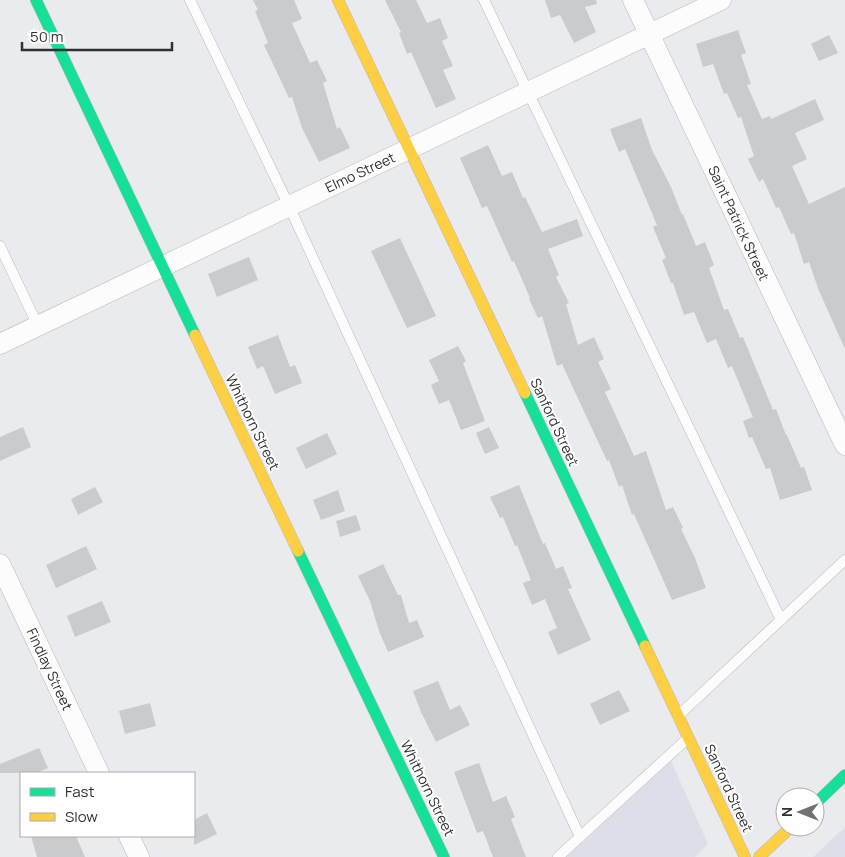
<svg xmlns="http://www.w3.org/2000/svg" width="845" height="857" viewBox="0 0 845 857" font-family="Manrope,sans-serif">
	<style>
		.built { fill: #dddfe8 }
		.building { fill: #cacbcd }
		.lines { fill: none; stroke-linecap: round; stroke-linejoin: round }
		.lane-casing { stroke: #b7b8bb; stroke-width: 11 }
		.street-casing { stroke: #b7b8bb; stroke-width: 21 }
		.fast-casing { stroke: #b7b8bb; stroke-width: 12 }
		.slow-casing { stroke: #b7b8bb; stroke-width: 12 }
		.lane { stroke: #fcfcfc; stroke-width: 10 }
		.street { stroke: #fcfcfc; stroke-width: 20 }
		.fast { stroke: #16e098; stroke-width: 11 }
		.slow { stroke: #ffcf43; stroke-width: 11 }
		.labels { text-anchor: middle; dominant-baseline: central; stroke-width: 4; stroke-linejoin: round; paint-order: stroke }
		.street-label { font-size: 14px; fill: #2f3032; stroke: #fff }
	</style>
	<rect width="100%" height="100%" fill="#eaebee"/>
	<!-- built -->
	<g class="built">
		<path d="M671,761L708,844L695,857H567Z"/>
		<path d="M845,827V857H813Z"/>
	</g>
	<!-- building -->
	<g class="building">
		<path d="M253,0H294L302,19L292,23L310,63L317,60L327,81L323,83L337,129L340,127L350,148L319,162L302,128L292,97L289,98L264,45L268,43L255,11L258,10Z"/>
		<path d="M385,0H416L427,23L440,18L448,38L442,41L453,66L443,70L456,99L436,108L411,52L407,54L399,33L401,32Z"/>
		<path d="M545,0H596L597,4L585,7L596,32L574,43L560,15L551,18Z"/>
		<path d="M738,30L746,53L741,55L751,84L747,85L762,119L770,116L771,119L815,99L824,120L795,133L807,159L792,166L809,204L845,187V349L819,291L809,262L804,264L794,233L791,234L779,207L776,208L763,179L759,182L748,159L754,156L741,117L738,118L727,93L724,94L713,64L703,67L696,44Z"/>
		<path d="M829,35L838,53L819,61L811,44Z"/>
		<path d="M641,118L652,150L671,187L682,215L683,214L696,246L705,242L714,265L709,268L724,310L728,309L740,338L743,337L773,410L776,409L786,435H787L801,468L804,467L812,490L780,500L770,468L766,469L752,437L749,438L743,421L753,417L732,366L728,368L716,339L707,343L694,312L684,315L673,283H671L662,260L666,258L653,227L657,225L625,149L619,152L610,129Z"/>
		<path d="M488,145L502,176L512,172L523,198L525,197L542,232L577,219L583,236L548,249L559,275L556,277L569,303L566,304L578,345L594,337L604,359L598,362L611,389L605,392L621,427L634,456L646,451L666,510L673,507L683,528L681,529L695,558L706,588L672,600L634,514L632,515L622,485L619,487L609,460L607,461L562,364L557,366L542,316L538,318L529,299L530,298L514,261L512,262L487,206L482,208L460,158Z"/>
		<path d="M400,238L436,316L407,328L371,251Z"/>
		<path d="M249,257L258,280L217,297L208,274Z"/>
		<path d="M278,335L290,367L295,365L302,383L275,394L263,366L257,369L248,347Z"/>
		<path d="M458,346L466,361L463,363L485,421L461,430L449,400L439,404L431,385L439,381L429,360Z"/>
		<path d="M23,427L31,447L0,461V437Z"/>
		<path d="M489,427L499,448L485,454L476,433Z"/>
		<path d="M327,433L337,454L306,469L296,448Z"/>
		<path d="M519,485L543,544L545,543L556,569L563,566L572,588L568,589L591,640L558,655L548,632L557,628L545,599L532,605L523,583L531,580L517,545L515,546L503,517L500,518L490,497Z"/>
		<path d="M95,487L103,502L78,515L71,499Z"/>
		<path d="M338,490L345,511L321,520L313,500Z"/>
		<path d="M356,515L361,530L340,537L336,521Z"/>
		<path d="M86,546L97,569L56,588L46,565Z"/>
		<path d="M383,564L398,595H401L409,623L417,620L424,637L388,652L379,631L370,601L358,576Z"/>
		<path d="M102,601L111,622L75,637L67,616Z"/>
		<path d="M438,681L450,710L460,705L470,725L436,742L421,712L413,691Z"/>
		<path d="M619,690L630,711L600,725L590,704Z"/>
		<path d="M150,703L156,726L125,734L119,711Z"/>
		<path d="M39,748L48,768L36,773H0V764Z"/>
		<path d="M479,763L493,802L506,796L515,817L511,819L526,857H493L483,831L477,833L454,772Z"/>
		<path d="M207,813L217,834L194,845V820Z"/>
		<path d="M31,836H76L85,857H37Z"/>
	</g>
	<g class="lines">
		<defs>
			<g id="lane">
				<path d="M190,0L289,206L580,837"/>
				<path d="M484,0L781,620"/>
				<path d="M0,246L38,326"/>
				<path d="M679,715L845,560"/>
				<path d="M558,857L688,738"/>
			</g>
			<g id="street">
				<path d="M633,0L845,445"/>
				<path d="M0,344L721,0"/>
				<path d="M0,564L99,773"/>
				<path d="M129,836L139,857"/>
			</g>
			<g id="fast">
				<path d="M36,0L195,335"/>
				<path d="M525,393L645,646"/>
				<path d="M298,551L444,857"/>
				<path d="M815,804L845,775"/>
			</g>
			<g id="slow">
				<path d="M338,0L525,393"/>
				<path d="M195,335L298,551"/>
				<path d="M645,646L745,857"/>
				<path d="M759,857L791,827"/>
			</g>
		</defs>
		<!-- lane casing -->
		<use href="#lane" class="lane-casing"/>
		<!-- street casing -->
		<use href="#street" class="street-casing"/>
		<!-- fast casing -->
		<use href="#fast" class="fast-casing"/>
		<!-- slow casing -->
		<use href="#slow" class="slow-casing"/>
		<!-- lane -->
		<use href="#lane" class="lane"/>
		<!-- street -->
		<use href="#street" class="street"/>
		<!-- fast -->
		<use href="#fast" class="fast"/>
		<!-- slow -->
		<use href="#slow" class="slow"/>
	</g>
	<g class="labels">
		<!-- street labels -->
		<g class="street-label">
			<text transform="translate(360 172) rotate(-25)">Elmo Street</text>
			<text transform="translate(739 223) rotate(65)">Saint Patrick Street</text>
			<text transform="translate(253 422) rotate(64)">Whithorn Street</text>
			<text transform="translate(555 422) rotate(65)">Sanford Street</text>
			<text transform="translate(50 669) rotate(65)">Findlay Street</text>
			<text transform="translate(428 788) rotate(64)">Whithorn Street</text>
			<text transform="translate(729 788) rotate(65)">Sanford Street</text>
		</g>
	</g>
	<!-- legend -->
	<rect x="20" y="772" width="175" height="65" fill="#ffffff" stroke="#acacad"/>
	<rect x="30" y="788" width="25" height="8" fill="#16e098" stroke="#acacad"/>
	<text x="65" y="797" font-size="15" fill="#2f3032">Fast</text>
	<rect x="30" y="813" width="25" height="8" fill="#ffcf43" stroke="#acacad"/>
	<text x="65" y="822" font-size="15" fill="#2f3032">Slow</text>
	<!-- north arrow -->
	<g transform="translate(800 812) rotate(270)"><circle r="24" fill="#ffffff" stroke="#acacad"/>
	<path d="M0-4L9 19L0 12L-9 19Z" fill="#707174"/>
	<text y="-8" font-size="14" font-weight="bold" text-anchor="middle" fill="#2f3032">N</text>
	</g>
	<!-- scale -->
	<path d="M22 42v8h150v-8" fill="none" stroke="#2f3032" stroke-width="2.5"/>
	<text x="30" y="42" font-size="15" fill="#2f3032" stroke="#ffffff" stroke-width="4" paint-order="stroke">50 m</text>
</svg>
